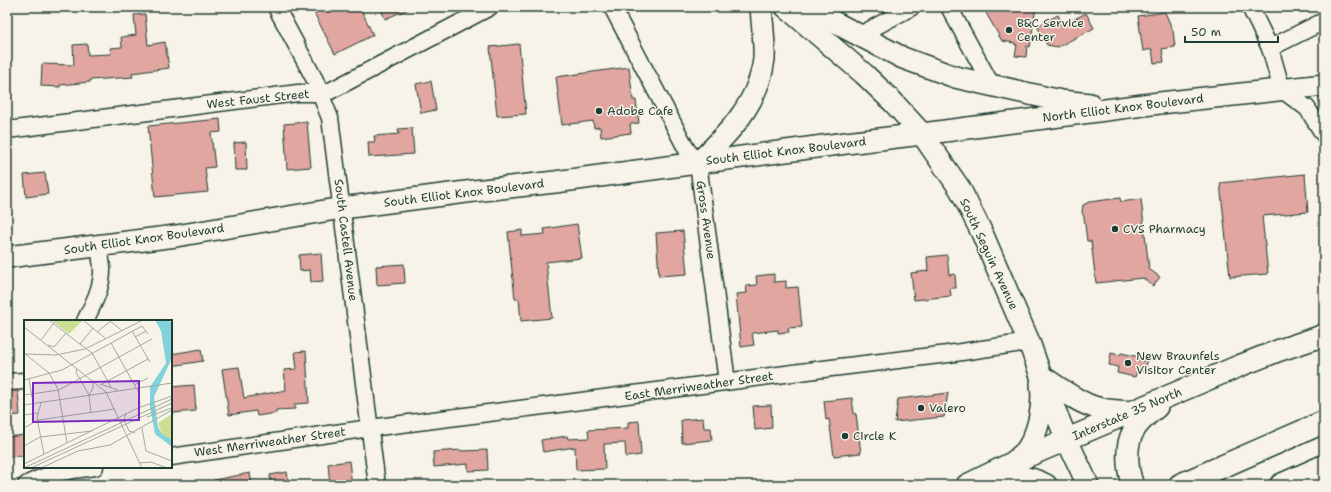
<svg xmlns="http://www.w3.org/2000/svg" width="1331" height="492" viewBox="0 0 1331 492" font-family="'Shantell Sans',sans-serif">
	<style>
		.built { fill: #f0dcd2 }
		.building { fill: #e0a69f; stroke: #1f3d34 }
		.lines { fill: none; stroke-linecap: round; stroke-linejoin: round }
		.minor-casing { stroke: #1f3d34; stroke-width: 19 }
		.major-casing { stroke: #1f3d34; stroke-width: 24 }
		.highway-casing { stroke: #1f3d34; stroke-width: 25 }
		.minor { stroke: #f7f3e8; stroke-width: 16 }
		.major { stroke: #f7f3e8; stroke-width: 21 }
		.highway { stroke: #f7f3e8; stroke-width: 22 }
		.poi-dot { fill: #1f3d34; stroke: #f7f3e8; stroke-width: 1.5 }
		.labels { text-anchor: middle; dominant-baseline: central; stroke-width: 3; stroke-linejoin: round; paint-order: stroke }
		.poi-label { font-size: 12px; fill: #1f3d34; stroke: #f7f3e8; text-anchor: start }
		.street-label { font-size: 12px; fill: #1f3d34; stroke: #f7f3e8 }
		.inset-road { fill: none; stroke: #a1aaa0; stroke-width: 1 }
		.view { fill: #7b2cbf; fill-opacity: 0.15; stroke: #7b2cbf; stroke-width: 2 }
		.inset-edge { fill: none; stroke: #1f3d34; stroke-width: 2 }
	</style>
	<rect width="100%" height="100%" fill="#f7f3e8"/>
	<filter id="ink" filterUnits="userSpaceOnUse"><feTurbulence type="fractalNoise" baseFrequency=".025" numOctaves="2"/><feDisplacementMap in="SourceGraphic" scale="8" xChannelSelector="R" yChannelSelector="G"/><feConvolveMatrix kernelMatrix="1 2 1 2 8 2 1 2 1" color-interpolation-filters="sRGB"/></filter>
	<g filter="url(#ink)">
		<!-- built -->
		<path class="built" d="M7,317L15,389L7,391Z"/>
		<!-- building -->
		<g class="building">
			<path d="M311,7H360L373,35L335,54Z"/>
			<path d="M380,7H413L385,19Z"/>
			<path d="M984,7H1036L1030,47L1027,46L1026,57L1015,56L1017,45H1015V43L1002,41L986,13L987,12Z"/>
			<path d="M1165,12L1173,31L1175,47L1162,49L1164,62L1154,63L1152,49L1143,51L1138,16Z"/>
			<path d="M1086,13L1094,28L1058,47L1047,45L1037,26L1058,15L1063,25Z"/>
			<path d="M145,14L148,45L165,42L169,68L132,73L133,77L90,80V82L60,85V87L41,86L42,64L74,65L73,45L87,44L88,55L111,54L110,48L122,47L121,37L136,35L134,15Z"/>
			<path d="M519,44L526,114L497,116L490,47Z"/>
			<path d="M629,67L633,100H636L639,123L630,124L631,133L601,137L600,127L594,128L593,121L562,125L556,77Z"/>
			<path d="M431,81L436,110L421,113L416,84Z"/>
			<path d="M220,119L221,132L211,133L215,167L205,168L208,192L155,197L148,126Z"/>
			<path d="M307,122L311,167L287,169L284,124Z"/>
			<path d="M412,128L414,154L369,157L368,142H375L374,136L399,134L398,129Z"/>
			<path d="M246,142L247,170H235L234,143Z"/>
			<path d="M45,173L48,194L26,197L24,175Z"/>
			<path d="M1305,174L1308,212L1262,216L1268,274L1230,277L1220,183Z"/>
			<path d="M1120,198L1121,202L1141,199L1149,269L1160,277L1153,286L1143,278L1096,283L1091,241H1087L1084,217L1082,212L1083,205L1089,202Z"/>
			<path d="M577,224L582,258L546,262L552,318L521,321L519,299H515L508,232L522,230V236L545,234L544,229Z"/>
			<path d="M683,231L687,274L659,276L656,233Z"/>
			<path d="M321,253L323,281L311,282L310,270L300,271L299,255Z"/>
			<path d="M947,255L949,275L955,274L956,288H950L951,296L914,300L911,273L928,271L927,257Z"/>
			<path d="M404,264L405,283L377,285L376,266Z"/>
			<path d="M774,274V282L786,281V288L798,287L802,327L788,328L789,332L778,333V330L752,333L754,345L741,347L736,294L747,293L746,286L757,285L756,276Z"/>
			<path d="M201,349L203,361L171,366V354Z"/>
			<path d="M306,351L309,403L295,404V409L276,410V413L257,416L256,411L229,415L222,369L239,367L244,398L286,390L284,370L297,369L295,352Z"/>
			<path d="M1111,353L1120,355L1121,353L1140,357L1139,360L1147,361L1145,372L1137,371L1135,377L1117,373L1118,367L1109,365Z"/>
			<path d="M194,385L196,411L173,413L171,387Z"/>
			<path d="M7,391H18L20,415L7,416Z"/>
			<path d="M948,393L944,417L895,422L898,399Z"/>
			<path d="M852,398L854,414H856L861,453L834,456L829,419L826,420L824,401Z"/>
			<path d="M771,405L772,428L755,430L753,406Z"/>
			<path d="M703,418L704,428H711L712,440L682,443L681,420Z"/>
			<path d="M639,421L641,455L626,457L625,443L604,444L605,469L576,470L575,447L543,452L541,440L567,436L568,439L589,438L588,430L628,428V422Z"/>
			<path d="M25,435V456L7,457V437Z"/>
			<path d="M461,450V451L487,450L488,470L468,471V464L434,467L433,452Z"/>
			<path d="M349,461L352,485H330L328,464Z"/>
			<path d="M287,472L289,485H271L270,475Z"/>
			<path d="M250,473L252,485H214V480Z"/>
		</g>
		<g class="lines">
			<defs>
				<g id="minor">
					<path d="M276,7L315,80L330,118L377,485"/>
					<path d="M612,7L687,150L698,163L727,382"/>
					<path d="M949,7L992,86"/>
					<path d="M1250,7L1270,48L1282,90L1307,108L1324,135"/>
					<path d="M860,35L912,7"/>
					<path d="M1270,48L1324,21"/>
					<path d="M7,130L298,93H320L330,91L490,7"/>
					<path d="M85,321C93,304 103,287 102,267C101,260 100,253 99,246"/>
					<path d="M7,382L25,381"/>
					<path d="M171,457L370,428L551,405L823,369L948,354L1029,342"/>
					<path d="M26,485C47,473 70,470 95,467"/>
				</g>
				<g id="major">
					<path d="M786,7L864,74L893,102L922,134L960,189L982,233L1029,342L1041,376L1067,440L1088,485"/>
					<path d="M805,7L903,58L955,77L1061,101L1090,104"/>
					<path d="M698,163C728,134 759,103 764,59C765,44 762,23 761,7"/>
					<path d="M7,257L176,236L342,208L474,191L555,182L846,143L922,134L1151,104L1324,85"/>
					<path d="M1041,376C1057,386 1075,401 1094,407C1106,411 1119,411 1132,412"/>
					<path d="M1015,461C1019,457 1025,453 1028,448C1039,430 1044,405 1041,384"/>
					<path d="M989,482C1012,477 1024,473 1046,485"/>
					<path d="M967,485L1014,462L1239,366L1280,350L1322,336"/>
					<path d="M1133,485C1127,471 1125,446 1133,432C1138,422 1148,414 1157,407"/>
				</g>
				<g id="highway">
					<path d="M1322,336L1324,335"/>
					<path d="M1180,485L1324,422"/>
					<path d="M1281,485L1324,466"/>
				</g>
			</defs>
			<!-- minor casing -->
			<use href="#minor" class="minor-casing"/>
			<!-- major casing -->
			<use href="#major" class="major-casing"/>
			<!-- highway casing -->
			<use href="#highway" class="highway-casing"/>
			<!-- minor -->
			<use href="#minor" class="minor"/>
			<!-- major -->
			<use href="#major" class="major"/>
			<!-- highway -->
			<use href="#highway" class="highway"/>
		</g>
	</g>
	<!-- markers -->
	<g class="poi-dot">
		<circle cx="1009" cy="30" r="4"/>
		<circle cx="599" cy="111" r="4"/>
		<circle cx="1115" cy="229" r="4"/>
		<circle cx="1128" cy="363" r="4"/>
		<circle cx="921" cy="408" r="4"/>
		<circle cx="845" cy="436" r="4"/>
	</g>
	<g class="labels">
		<!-- poi labels -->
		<g class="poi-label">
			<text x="1017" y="23">B&amp;C Service<tspan x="1017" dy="14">Center</tspan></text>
			<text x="607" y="111">Adobe Cafe</text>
			<text x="1123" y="229">CVS Pharmacy</text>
			<text x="1136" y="356">New Braunfels<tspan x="1136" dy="14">Visitor Center</tspan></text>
			<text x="929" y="408">Valero</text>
			<text x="853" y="436">Circle K</text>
		</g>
		<!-- street labels -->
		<g class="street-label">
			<text transform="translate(258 99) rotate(-6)">West Faust Street</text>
			<text transform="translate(1123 108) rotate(-7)">North Elliot Knox Boulevard</text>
			<text transform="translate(786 151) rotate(-7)">South Elliot Knox Boulevard</text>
			<text transform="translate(464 193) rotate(-7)">South Elliot Knox Boulevard</text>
			<text transform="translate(706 220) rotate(82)">Gross Avenue</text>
			<text transform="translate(144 239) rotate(-8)">South Elliot Knox Boulevard</text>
			<text transform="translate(346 240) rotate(83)">South Castell Avenue</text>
			<text transform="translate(989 254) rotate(65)">South Seguin Avenue</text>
			<text transform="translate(699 386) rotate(-8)">East Merriweather Street</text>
			<text transform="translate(1127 414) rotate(-23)">Interstate 35 North</text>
			<text transform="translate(270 442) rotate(-8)">West Merriweather Street</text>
		</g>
	</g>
	<!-- overview -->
	<g transform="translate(24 320)">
		<rect width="148" height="148" fill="#f7f3e8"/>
		<path d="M33,0H57L58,1L45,14L31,3ZM148,94V117L146,119L138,114L134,103Z" fill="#cbde92"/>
		<path d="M131,0H143L148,3L147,40L130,77L134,107L138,114L148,120V127L131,114L126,87V67L142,43L137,11Z" fill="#82d2de"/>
		<path class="inset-road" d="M25,0L57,25M59,0L81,18M85,0L97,10M0,7L82,72L118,148M108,11L126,42M73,12L88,0M111,17L122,11M17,20L32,0M87,23L115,73L116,86M56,24L68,33L87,67M56,24L69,8M24,25L30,27L42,13M0,33L25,53L34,69L43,123M0,34L32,35L61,29L119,0M53,49L52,52L65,75L67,92M5,59L9,83M0,60L38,50L118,6L124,14M76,64L94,70M78,64L124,39M110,65L124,58M0,75L35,70L128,19M65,75L69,68V61M17,83L13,98L20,134M0,85L148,63M114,88L148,76M102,93L100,100L105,111L111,113M0,95L14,93M123,97L148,88M0,108L14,100L91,89M118,108L122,131M0,126L16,117L68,111M122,131L148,141M116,143L127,142L143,148M0,144L114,88M0,148L148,79M7,148L148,83M17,148L54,131L86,125L148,90"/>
		<path class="view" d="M115,61V100L9,102V63Z"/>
		<rect width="148" height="148" class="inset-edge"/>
	</g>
	<!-- margin -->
	<rect width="1331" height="492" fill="none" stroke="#f7f3e8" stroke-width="24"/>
	<rect x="12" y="12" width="1307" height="468" fill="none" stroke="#1f3d34" stroke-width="1.5" filter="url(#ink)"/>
	<!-- scale -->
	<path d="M1185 36v6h93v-6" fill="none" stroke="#1f3d34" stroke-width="2"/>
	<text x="1191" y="36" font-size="12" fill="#1f3d34" stroke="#f7f3e8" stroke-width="3" paint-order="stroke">50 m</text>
</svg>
